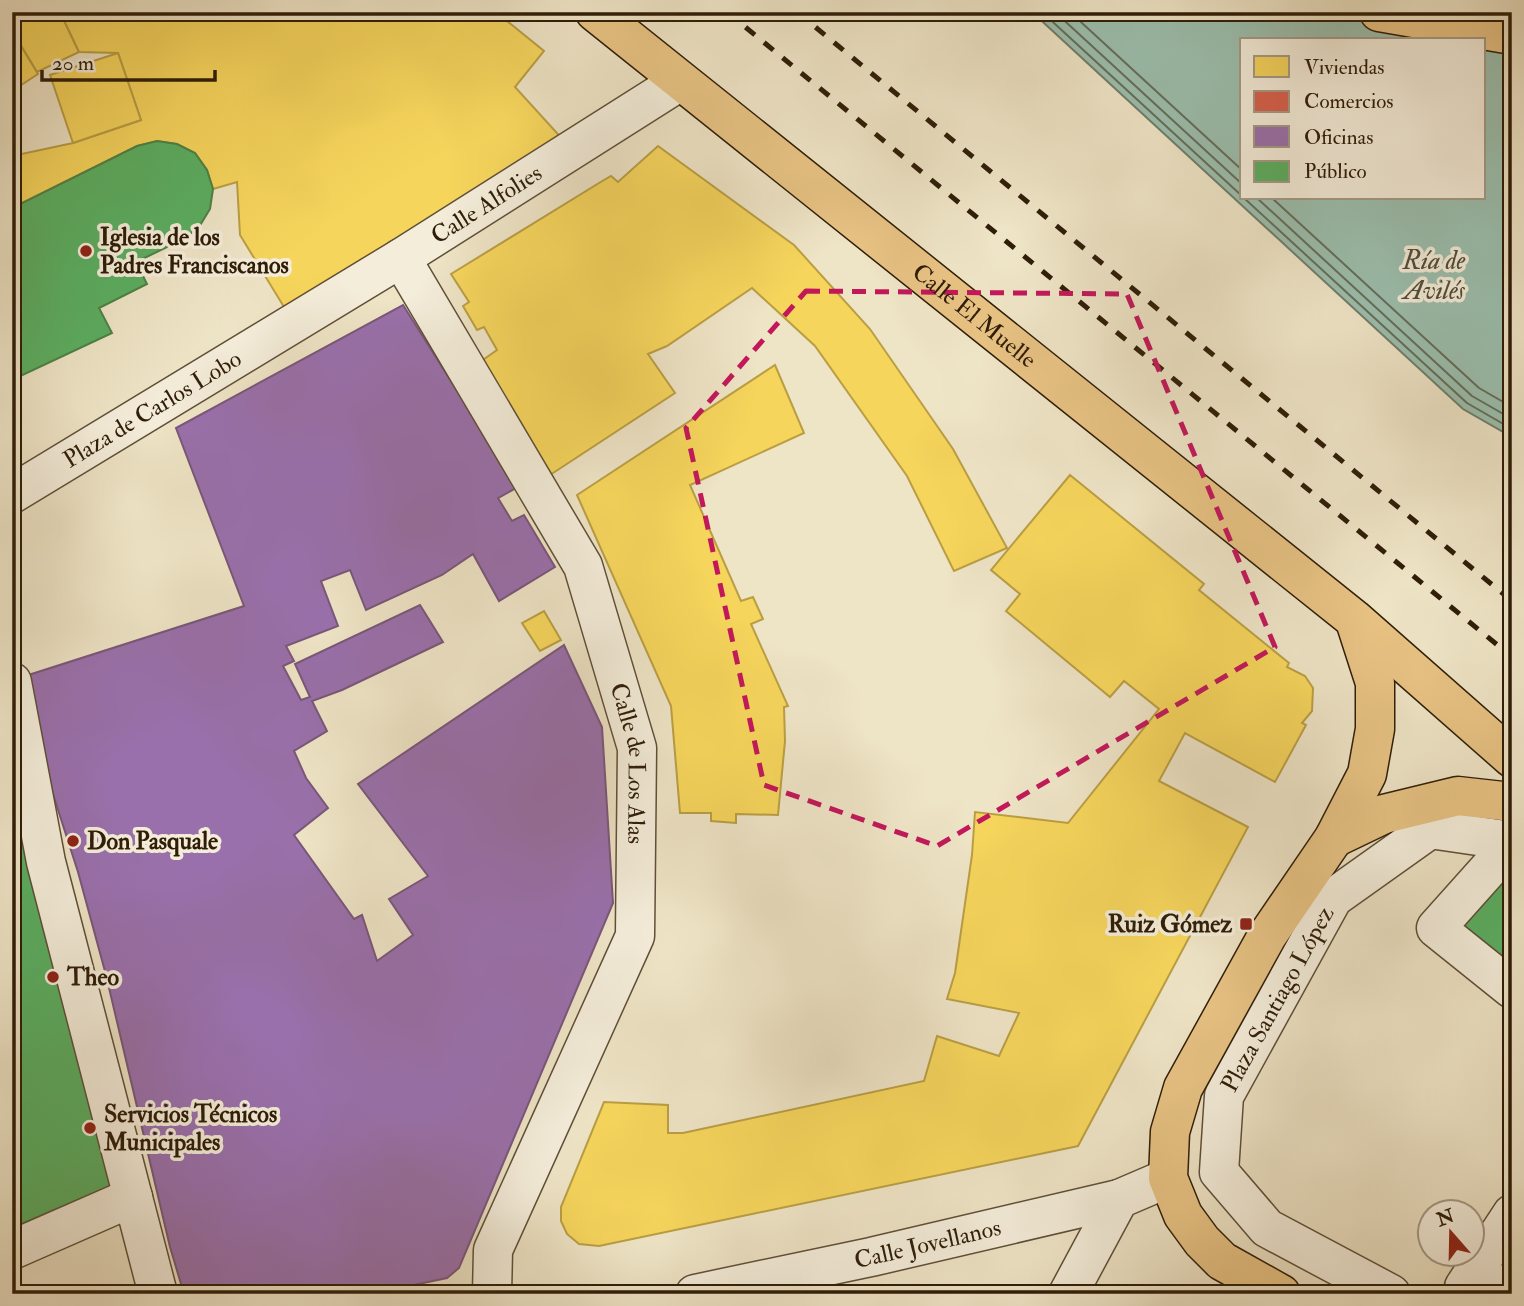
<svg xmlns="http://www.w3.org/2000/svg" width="1524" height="1306" viewBox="0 0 1524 1306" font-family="'IM FELL Double Pica',serif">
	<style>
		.water { fill: #9bbfae; stroke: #707e6c; stroke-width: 2; fill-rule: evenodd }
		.homes { fill: #f6d55c; stroke: #ba9e43; stroke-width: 2 }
		.shops { fill: #d6604d; stroke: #a44c38; stroke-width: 2 }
		.offices { fill: #9970ab; stroke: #79577a; stroke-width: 2 }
		.public { fill: #5aae61; stroke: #4d8246; stroke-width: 2 }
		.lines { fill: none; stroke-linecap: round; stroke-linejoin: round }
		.shore { stroke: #656e5b; stroke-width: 2 }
		.street-casing { stroke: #5f4f38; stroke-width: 41 }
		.primary-casing { stroke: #2f1d08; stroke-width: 41 }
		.highway-casing { stroke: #2f1d08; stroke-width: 41 }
		.street { stroke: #f4edda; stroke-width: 38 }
		.primary { stroke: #e7c283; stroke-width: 38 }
		.highway { stroke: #e7c283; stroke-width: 38 }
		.rail { stroke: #2f1d08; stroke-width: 5; stroke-dasharray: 12 12; stroke-linecap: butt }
		.marked { fill: none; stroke: #c2185b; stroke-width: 5; stroke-dasharray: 14 9; stroke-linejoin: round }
		.poi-dot { fill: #8f2418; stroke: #f4edda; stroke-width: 2.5 }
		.labels { text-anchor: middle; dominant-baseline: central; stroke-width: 7; stroke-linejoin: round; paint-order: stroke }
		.street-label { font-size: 24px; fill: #2f1d08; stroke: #f4edda }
		.poi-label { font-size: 24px; font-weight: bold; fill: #2f1d08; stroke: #f4edda; text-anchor: start }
		.water-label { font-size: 26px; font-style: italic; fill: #4f4e3a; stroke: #f4edda }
	</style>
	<rect width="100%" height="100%" fill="#eee4c6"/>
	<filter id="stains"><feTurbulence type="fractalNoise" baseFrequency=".00286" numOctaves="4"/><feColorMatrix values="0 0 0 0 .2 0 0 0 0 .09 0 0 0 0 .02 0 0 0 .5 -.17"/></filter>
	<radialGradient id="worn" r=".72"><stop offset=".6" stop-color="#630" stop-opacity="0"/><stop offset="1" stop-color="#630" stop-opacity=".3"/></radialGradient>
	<!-- water -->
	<path class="water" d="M1032,12H1512V437L1463,409ZM1242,40H1484V198H1242Z"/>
	<!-- homes -->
	<g class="homes">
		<path d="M12,12H60L79,52L37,72L12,31Z"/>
		<path d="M60,12H496L544,51L515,87L566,143L284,307L240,235L237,182L213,189L207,170L195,153L177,144L157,141L137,146L12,208V156L73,143L141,120L118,53L79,52Z"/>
		<path d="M12,31L38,74L12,91Z"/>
		<path d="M118,53L141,120L73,143L50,75Z"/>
		<path d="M658,146L794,245L870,329L953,449L1007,548L954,571L907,476L815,346L752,288L667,346L648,354L675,393L547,477L470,369L497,350L484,327L477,330L463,306L469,302L451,274L599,183L611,176L618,182Z"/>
		<path d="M775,365L804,433L690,485L741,601L753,597L763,619L751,624L788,706L784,707L785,741L778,815L736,814V823L711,821V813H680L671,706L577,495Z"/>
		<path d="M1070,475L1204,584L1199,590L1289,663L1287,667L1305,676L1313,688L1312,711L1302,723L1306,725L1275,782L1185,733L1159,781L1248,827L1078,1146L599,1246L579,1244L567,1234L561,1221V1207L604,1102L668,1105V1133H683L924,1081L937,1036L999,1056L1019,1013L947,999L955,973L972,855L975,812L1068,823L1159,709L1124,681L1110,697L1006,611L1020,594L991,570Z"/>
		<path d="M544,611L561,640L540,651L522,623Z"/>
	</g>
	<!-- shops -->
	<path class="shops" d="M868,1288L887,1294H811L813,1290Z"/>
	<!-- offices -->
	<path class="offices" d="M403,305L518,487L498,498L512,521L524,515L555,567L499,601L473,554L442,575L366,610L350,570L321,581L338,626L286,646L294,661L283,666L301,700L310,697L295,664L420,605L443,642L342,690L312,701L327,731L294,751L306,778L328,808L294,835L354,919L362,915L377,961L413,935L389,899L428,876L358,784L564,645L602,727L613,903L459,1268L447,1278L371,1294H184L170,1247L106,975L78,872L16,679L244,606L176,428Z"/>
	<!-- public -->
	<g class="public">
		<path d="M157,141L177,144L195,153L207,170L213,189L210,209L199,227L184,239L136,262L147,284L99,308L112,333L12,380V208L137,146Z"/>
		<path d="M18,822L115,1184L12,1228V823Z"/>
		<path d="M1512,851V987L1445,932Z"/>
	</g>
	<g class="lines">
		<!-- shore -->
		<g class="shore">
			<path d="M1042,12L1242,196"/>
			<path d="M1055,12L1242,184"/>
			<path d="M1070,12L1242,170"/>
			<path d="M1244,198L1467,403L1512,429"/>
			<path d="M1257,198L1472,396L1512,419"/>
			<path d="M1272,198L1479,388L1512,407"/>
		</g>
		<defs>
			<g id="street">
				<path id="s1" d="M401,258L583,566L637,748L635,936L493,1250L492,1294"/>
				<path id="s2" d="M12,494L401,258L679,82"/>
				<path d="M12,682L46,862L158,1294"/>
				<path d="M1512,843L1436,928L1512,989"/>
				<path d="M12,1250L133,1197"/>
				<path id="s3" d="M695,1294L871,1257L1119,1199"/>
				<path d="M1068,1294L1119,1199L1168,1178"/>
				<path id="s4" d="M1391,1294L1267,1228L1219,1172L1224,1096L1333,898L1430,829L1512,841"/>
				<path d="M1473,1294L1464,1287L1512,1214"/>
				<path d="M1504,1294L1512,1281"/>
			</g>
			<g id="primary">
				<path id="s5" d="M595,12L1354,619L1512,758"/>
				<path d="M1334,838L1384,814L1458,796L1512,802"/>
				<path d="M1281,1294L1222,1261L1202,1241L1183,1215L1168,1178L1170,1132L1183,1088L1267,936L1334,838L1367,774L1375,729V683L1355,621"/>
			</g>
			<path id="highway" d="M1379,12L1512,35"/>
		</defs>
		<!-- street casing -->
		<use href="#street" class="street-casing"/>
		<!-- primary casing -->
		<use href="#primary" class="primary-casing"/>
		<!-- highway casing -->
		<use href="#highway" class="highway-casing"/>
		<!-- street -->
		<use href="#street" class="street"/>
		<!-- primary -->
		<use href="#primary" class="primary"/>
		<!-- highway -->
		<use href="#highway" class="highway"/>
		<!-- rail -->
		<g class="rail">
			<path d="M727,12L1512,657"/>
			<path d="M797,12L1512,601"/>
		</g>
	</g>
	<!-- marked area -->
	<path class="marked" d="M806,291L1127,294L1275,647L937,846L764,785L686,428Z"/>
	<!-- markers -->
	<g class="poi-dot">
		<circle cx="86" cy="251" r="7"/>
		<circle cx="73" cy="841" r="7"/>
		<rect x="1239" y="917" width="14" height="14" rx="3.5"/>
		<circle cx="53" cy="977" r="7"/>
		<circle cx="90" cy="1128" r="7"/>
	</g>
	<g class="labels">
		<!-- street labels -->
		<g class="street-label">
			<text stroke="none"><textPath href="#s2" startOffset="556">Calle Alfolies</textPath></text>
			<text stroke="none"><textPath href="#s5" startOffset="486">Calle El Muelle</textPath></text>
			<text stroke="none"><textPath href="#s2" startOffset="164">Plaza de Carlos Lobo</textPath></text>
			<text stroke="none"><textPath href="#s1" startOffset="562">Calle de Los Alas</textPath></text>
			<text stroke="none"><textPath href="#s4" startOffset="401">Plaza Santiago López</textPath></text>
			<text stroke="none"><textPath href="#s3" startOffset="238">Calle Jovellanos</textPath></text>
		</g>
		<!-- poi labels -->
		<g class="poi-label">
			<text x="100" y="237">Iglesia de los<tspan x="100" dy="28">Padres Franciscanos</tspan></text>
			<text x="87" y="841">Don Pasquale</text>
			<text x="1232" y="924" text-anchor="end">Ruiz Gómez</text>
			<text x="67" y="977">Theo</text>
			<text x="104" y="1114">Servicios Técnicos<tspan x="104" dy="28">Municipales</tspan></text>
		</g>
		<!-- water labels -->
		<g class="water-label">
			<text x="1434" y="261">Ría de<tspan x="1434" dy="30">Avilés</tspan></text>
		</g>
	</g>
	<!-- margin -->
	<rect width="1524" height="1306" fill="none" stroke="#eee4c6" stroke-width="42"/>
	<rect x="14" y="14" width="1496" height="1278" fill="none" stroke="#2f1d08" stroke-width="3.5"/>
	<rect x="21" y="21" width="1482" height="1264" fill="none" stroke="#2f1d08" stroke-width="2"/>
	<!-- legend -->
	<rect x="1240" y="38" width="245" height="161" fill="#f4edda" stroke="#a59a86" stroke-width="2"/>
	<rect x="1254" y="56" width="35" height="21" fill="#f6d55c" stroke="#a59a86" stroke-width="2"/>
	<text x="1304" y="74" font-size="21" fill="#2f1d08">Viviendas</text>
	<rect x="1254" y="91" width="35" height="21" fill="#d6604d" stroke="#a59a86" stroke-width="2"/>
	<text x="1304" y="108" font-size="21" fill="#2f1d08">Comercios</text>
	<rect x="1254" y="126" width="35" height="21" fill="#9970ab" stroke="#a59a86" stroke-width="2"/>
	<text x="1304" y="144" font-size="21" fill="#2f1d08">Oficinas</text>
	<rect x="1254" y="161" width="35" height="21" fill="#5aae61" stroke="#a59a86" stroke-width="2"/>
	<text x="1304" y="178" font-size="21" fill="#2f1d08">Público</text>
	<!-- north arrow -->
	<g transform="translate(1451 1233) rotate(340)"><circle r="33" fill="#f4edda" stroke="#a59a86" stroke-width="2"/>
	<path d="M0-5L12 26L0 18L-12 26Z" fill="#8f2418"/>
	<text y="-10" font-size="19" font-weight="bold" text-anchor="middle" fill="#2f1d08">N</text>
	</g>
	<!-- scale -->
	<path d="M42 70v10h173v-10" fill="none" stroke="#2f1d08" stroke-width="3.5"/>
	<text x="52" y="70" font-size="21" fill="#2f1d08" stroke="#f4edda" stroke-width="5" paint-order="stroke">20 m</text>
	<rect width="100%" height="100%" filter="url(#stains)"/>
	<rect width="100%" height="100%" fill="url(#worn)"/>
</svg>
